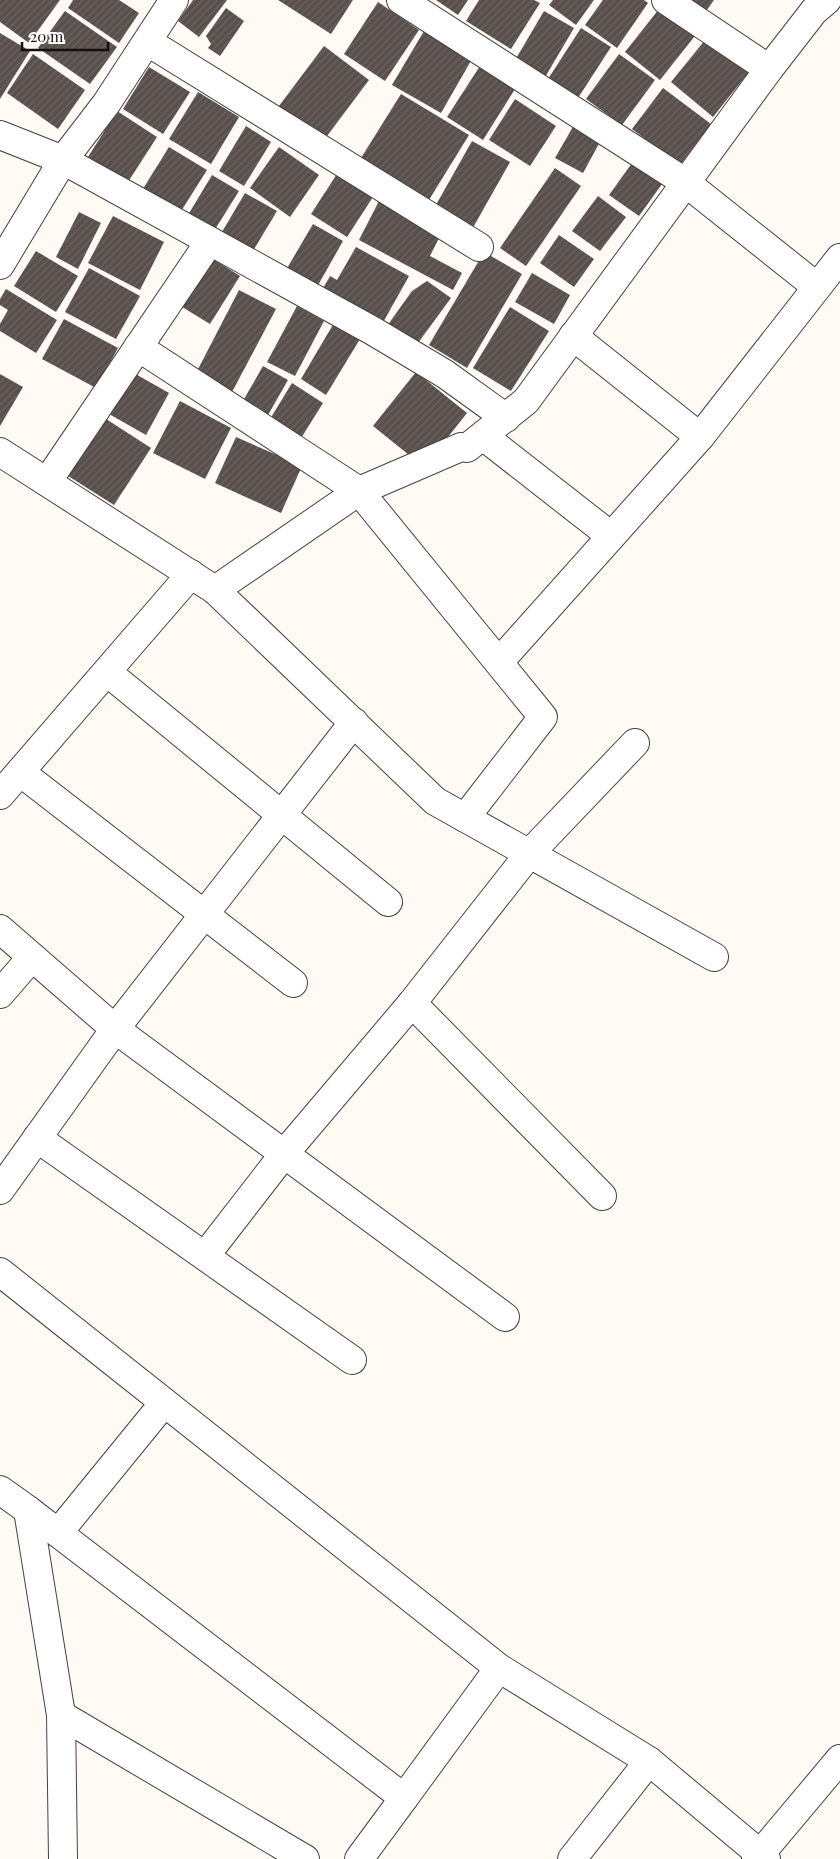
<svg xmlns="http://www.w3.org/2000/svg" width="840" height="1859" viewBox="0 0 840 1859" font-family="'Playfair Display',serif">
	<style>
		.building { fill: url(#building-hatch) }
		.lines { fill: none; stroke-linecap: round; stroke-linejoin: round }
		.minor-casing { stroke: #434343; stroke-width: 30 }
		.minor { stroke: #fff; stroke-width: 28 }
	</style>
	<defs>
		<pattern id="building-hatch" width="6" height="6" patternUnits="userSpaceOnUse" patternTransform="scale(1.25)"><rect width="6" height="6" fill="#594f4c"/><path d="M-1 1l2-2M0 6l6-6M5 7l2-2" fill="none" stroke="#6c6461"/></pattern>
	</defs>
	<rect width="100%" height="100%" fill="#fffaf3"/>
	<!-- building -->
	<g class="building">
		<path d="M0,0H60L29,43L0,22Z"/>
		<path d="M73,0H119L139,13L119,43L68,8Z"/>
		<path d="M193,0H227L199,37L178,21Z"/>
		<path d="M278,0H353L331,34Z"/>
		<path d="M436,0H468L458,15Z"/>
		<path d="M479,0H534L540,3L511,49L466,21Z"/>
		<path d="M553,0H594L576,25L549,5Z"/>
		<path d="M603,0H644L648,3L617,48L585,25Z"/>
		<path d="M676,0H714L701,18Z"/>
		<path d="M378,2L419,30L385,81L344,54Z"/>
		<path d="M663,4L698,32L660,80L625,52Z"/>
		<path d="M226,8L244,21L220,56L208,48L211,44L206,36Z"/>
		<path d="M65,11L117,47L90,84L38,48Z"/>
		<path d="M544,11L574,28L544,79L514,62Z"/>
		<path d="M581,28L611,47L578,98L548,79Z"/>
		<path d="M424,31L472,59L441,113L392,85Z"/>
		<path d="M0,33L30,51L0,99Z"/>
		<path d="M710,34L752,68L713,117L671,82Z"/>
		<path d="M324,46L369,80L321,144L276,110Z"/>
		<path d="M33,54L85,90L58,129L7,93Z"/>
		<path d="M619,54L655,80L622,125L586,99Z"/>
		<path d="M480,66L515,89L483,140L447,117Z"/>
		<path d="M149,67L190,92L163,134L123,109Z"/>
		<path d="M663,88L711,124L680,165L632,129Z"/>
		<path d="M198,92L239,117L211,164L169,139Z"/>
		<path d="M401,94L469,135L424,208L356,166Z"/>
		<path d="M515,99L556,126L530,166L489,140Z"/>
		<path d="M117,111L157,137L128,182L88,157Z"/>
		<path d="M574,125L601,140L583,173L555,158Z"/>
		<path d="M246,126L271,142L244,186L219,171Z"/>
		<path d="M472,141L510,162L470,233L432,212Z"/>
		<path d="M169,147L207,170L178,216L141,192Z"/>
		<path d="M279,147L319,175L290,217L250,188Z"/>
		<path d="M635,159L665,180L639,216L609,195Z"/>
		<path d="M555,168L581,186L526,266L500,248Z"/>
		<path d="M337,174L373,197L347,237L311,214Z"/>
		<path d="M212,175L239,191L214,231L188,215Z"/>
		<path d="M245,193L277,211L253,251L222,232Z"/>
		<path d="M598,196L626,217L600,251L572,231Z"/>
		<path d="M379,201L441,234L430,256L462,273L453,290L359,240Z"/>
		<path d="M79,212L101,223L78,269L56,257Z"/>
		<path d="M113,216L164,242L140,290L88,263Z"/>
		<path d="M313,224L343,241L317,287L286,270Z"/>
		<path d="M559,235L594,259L574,287L540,263Z"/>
		<path d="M356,247L409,276L381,326L321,292L330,276L337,280Z"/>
		<path d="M36,251L78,276L56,312L14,286Z"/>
		<path d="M484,252L522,274L467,368L429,345Z"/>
		<path d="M205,254L240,276L210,324L174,302Z"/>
		<path d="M89,268L140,296L116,339L65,312Z"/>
		<path d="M532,273L570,295L554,324L515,302Z"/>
		<path d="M427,281L451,298L415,347L387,326L412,291Z"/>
		<path d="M6,289L57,320L36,353L0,331V324L8,310L0,305V299Z"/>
		<path d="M239,290L276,309L231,394L195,375Z"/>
		<path d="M297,306L324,321L295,376L267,362Z"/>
		<path d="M510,307L549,331L511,391L473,368Z"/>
		<path d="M64,319L118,348L96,388L42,359Z"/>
		<path d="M334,323L360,339L326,395L301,379Z"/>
		<path d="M263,366L288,380L264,422L239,408Z"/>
		<path d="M125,368L169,393L146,435L102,410Z"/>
		<path d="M416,372L467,413L448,437L409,455L373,426Z"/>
		<path d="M0,374L23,387L0,426Z"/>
		<path d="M292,383L323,403L298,443L267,424Z"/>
		<path d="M180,401L231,428L205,479L153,453Z"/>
		<path d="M103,417L151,448L114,505L65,474Z"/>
		<path d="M236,437L302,466L281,513L215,483Z"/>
	</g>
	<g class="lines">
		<defs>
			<g id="minor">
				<path d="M401,0L685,182L817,287"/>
				<path d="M666,0L769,69"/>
				<path d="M148,42L479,247"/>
				<path d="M0,135L63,160L373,331L445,374L506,418"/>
				<path d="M0,265L63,160L106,104L174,0"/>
				<path d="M573,336L700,437L840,258"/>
				<path d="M138,347L359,491L543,717L465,818"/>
				<path d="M483,436L611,536"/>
				<path d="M0,452L215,590L435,801L714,957"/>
				<path d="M47,482L210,241"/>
				<path d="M215,590L359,491L461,447L467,448L526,401L769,69L814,11L827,0"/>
				<path d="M499,662L700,437"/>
				<path d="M107,672L388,902"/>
				<path d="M20,772L293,983"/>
				<path d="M0,795L191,574"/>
				<path d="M0,929L115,1029L505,1317"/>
				<path d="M0,994L32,957"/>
				<path d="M412,1003L602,1196"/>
				<path d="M37,1138L352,1360"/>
				<path d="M0,1190L115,1029L354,722"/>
				<path d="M205,1256L284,1154L412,1003L529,854L635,743"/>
				<path d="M0,1272L499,1668L649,1761L766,1859"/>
				<path d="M0,1490L28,1510"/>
				<path d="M58,1533L164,1403"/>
				<path d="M61,1715L305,1859"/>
				<path d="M63,1859L61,1715L28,1510L404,1798L499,1668"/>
				<path d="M359,1859L404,1798"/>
				<path d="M572,1859L649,1761"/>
				<path d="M756,1859L840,1759"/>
			</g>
		</defs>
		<!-- minor casing -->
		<use href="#minor" class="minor-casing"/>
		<!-- minor -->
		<use href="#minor" class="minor"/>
	</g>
	<!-- scale -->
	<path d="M22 42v8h86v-8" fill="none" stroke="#101010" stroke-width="2.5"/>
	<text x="30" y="42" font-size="15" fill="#101010" stroke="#ffffff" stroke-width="4" paint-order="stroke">20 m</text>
</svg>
